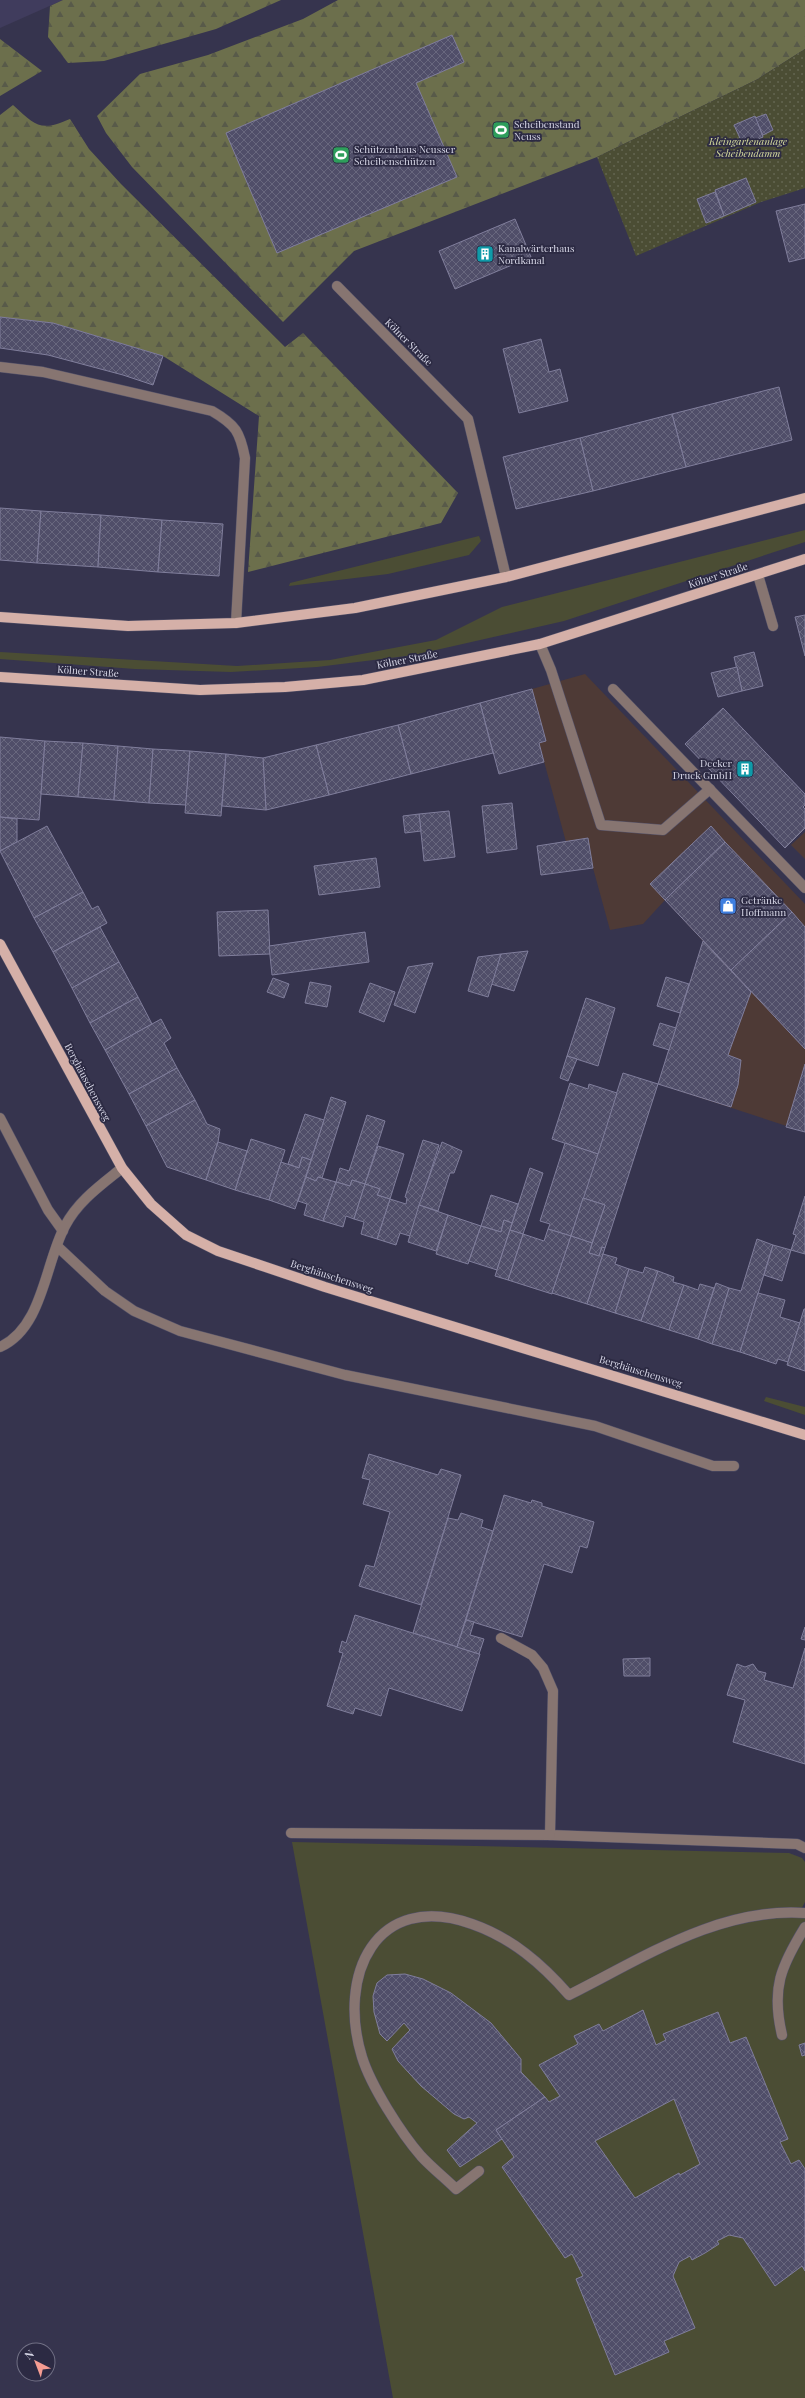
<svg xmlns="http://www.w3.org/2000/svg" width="805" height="2398" viewBox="0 0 805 2398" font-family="'Playfair Display',serif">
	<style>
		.commercial { fill: #4e3a36 }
		.built { fill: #403c5d }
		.green { fill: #4b4d34 }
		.forest { fill: url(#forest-firs) }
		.garden { fill: url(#garden-dots) }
		.building { fill: url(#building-cross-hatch); stroke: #807e9c; fill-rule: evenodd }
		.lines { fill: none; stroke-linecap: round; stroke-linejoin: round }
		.minor-casing { stroke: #535169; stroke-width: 11 }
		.major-casing { stroke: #535169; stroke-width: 11 }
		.minor { stroke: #877571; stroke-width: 10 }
		.major { stroke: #d5b0a8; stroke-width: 10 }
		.labels { text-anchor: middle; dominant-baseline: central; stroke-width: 3.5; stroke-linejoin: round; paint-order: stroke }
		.poi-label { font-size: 10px; fill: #d6d6e6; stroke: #2c2a43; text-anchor: start }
		.park-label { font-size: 10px; font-style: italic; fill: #d6dc9d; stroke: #2c2a43 }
		.street-label { font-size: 10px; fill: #d6d6e6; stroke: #2c2a43 }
	</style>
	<defs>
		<pattern id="forest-firs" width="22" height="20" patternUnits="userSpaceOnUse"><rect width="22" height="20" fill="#6c6f4c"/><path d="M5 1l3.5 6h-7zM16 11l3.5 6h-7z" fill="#585a49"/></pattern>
		<pattern id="garden-dots" width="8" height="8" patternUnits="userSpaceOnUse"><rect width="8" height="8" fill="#4b4d34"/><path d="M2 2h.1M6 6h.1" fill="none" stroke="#646651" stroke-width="1.8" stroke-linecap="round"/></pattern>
		<pattern id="building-cross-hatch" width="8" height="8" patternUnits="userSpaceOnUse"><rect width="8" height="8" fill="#504e69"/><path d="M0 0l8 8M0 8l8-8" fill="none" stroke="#68677e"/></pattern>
	</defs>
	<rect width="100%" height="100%" fill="#36344e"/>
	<!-- commercial -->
	<g class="commercial">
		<path d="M585,674L805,904V1132L658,1084L703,941L665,900L643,924L610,930L593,868L588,839L566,842L539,743L546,741L532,689Z"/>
		<path d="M805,832V859L791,845Z"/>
	</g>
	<!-- built -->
	<path class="built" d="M0,0H63L0,28Z"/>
	<!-- green -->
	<g class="green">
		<path d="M805,530V542L564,621L414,655L317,667L231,672L135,669L0,659V652L237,666L330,660L436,640L502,607Z"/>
		<path d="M479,536L481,541L469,555L388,574L289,586L290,583Z"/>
		<path d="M766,1397L805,1407V1415L764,1401Z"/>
		<path d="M292,1842L789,1853L802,1858L805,1862V1902L797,1917H805V2398H393Z"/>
	</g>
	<!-- forest -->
	<g class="forest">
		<path d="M63,0H281L216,29L104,61L68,63L48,37L50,6Z"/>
		<path d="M338,0H805V49L756,80L597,157L354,251L283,322L132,167L106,133L97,116L140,74L208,55L303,19Z"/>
		<path d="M0,39L42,71L0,96Z"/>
		<path d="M13,105C36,126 40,132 70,119L89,149L121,184L285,347L303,333L458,493L441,523L248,572L259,416L163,356L53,323L0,317V115Z"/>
	</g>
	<!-- garden -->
	<path class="garden" d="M805,49V188L761,202L636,256L597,157L756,80Z"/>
	<!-- building -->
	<g class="building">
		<path d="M452,35L464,62L416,83L457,177L277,253L226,133Z"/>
		<path d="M766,114L773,130L763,135L755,118Z"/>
		<path d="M755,116L763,137L743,145L734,125Z"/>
		<path d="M746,178L756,202L724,216L715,190Z"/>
		<path d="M715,192L724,216L706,223L697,199Z"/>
		<path d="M805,204V258L789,262L776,211Z"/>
		<path d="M515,219L531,257L455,289L439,251Z"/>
		<path d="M0,317L53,323L163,356L153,385L123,375L48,355L0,348Z"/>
		<path d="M541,339L549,372L560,369L568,401L519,413L503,349Z"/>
		<path d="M779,387L792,440L686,467L672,414Z"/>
		<path d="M672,414L686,467L593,491L580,438Z"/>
		<path d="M580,438L593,491L516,509L503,457Z"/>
		<path d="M0,508L41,511L37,563L0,560Z"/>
		<path d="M41,511L101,515L98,567L37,563Z"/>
		<path d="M101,515L162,520L158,572L98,567Z"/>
		<path d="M162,520L223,524L219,576L158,572Z"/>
		<path d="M805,615V656L795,617Z"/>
		<path d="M754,652L763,686L742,691L734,657Z"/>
		<path d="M737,667L742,691L718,697L711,673Z"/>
		<path d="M532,689L546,741L539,743L544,762L499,774L480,703Z"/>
		<path d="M480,703L493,753L411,774L398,725Z"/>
		<path d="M723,708L805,794V805L803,807L805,809V828L785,848L685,744Z"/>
		<path d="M398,725L411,774L329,795L316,745Z"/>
		<path d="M0,737L45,741L39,820L0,817Z"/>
		<path d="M45,741L83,743L78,797L41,794Z"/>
		<path d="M83,743L118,746L114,800L78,797Z"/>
		<path d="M316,745L329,795L266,810L263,758Z"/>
		<path d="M118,746L153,749L149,803L114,800Z"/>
		<path d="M153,749L190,751L186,805L149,803Z"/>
		<path d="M190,751L226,754L221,816L185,813Z"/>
		<path d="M226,754L263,758L266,810L222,806Z"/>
		<path d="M512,803L517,849L487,853L482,806Z"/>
		<path d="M449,811L455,857L424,861L419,814Z"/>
		<path d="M419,814L421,831L405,833L403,816Z"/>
		<path d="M0,817L17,819V842L0,851Z"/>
		<path d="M47,826L83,892L34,918L0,851Z"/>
		<path d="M711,826L725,842L665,900L650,884Z"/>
		<path d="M588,838L593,868L541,875L537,846Z"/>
		<path d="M725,842L792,912L731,970L665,900Z"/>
		<path d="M376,858L380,887L319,895L314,866Z"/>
		<path d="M83,892L92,909L98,906L107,923L53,952L34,918Z"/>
		<path d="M268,910L270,954L219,956L217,912Z"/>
		<path d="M792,912L805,927V1049L731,970Z"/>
		<path d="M100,927L119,962L72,988L53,952Z"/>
		<path d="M365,932L369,962L272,975L269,946Z"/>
		<path d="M703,941L751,992L728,1055L741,1060L738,1085L731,1107L658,1084Z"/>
		<path d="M528,951L514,991L491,984L501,954Z"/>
		<path d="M501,954L488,997L468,991L478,957Z"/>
		<path d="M119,962L138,997L90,1023L72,988Z"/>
		<path d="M433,963L415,1013L394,1005L408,967Z"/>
		<path d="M666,977L689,984L680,1013L657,1006Z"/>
		<path d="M273,978L289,984L284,998L267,992Z"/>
		<path d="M310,982L331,986L327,1007L305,1003Z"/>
		<path d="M370,983L395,992L384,1022L359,1012Z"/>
		<path d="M138,997L152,1024L105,1050L90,1023Z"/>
		<path d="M586,998L615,1008L598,1066L567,1056Z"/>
		<path d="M161,1019L171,1038L164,1043L177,1068L129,1094L105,1050Z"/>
		<path d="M660,1023L676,1028L669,1050L653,1045Z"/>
		<path d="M567,1056L577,1059L568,1081L560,1078Z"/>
		<path d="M805,1064V1132L786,1127Z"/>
		<path d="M177,1068L195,1100L146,1126L129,1094Z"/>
		<path d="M623,1073L658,1084L605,1248L602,1247L599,1256L589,1253L605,1205L583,1198Z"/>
		<path d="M570,1083L588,1089L589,1084L617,1093L598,1154L552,1139Z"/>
		<path d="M331,1097L346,1102L322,1178L318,1177L316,1181L306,1177Z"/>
		<path d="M195,1100L207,1124L220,1129L218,1142L206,1180L167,1167L146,1126Z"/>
		<path d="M305,1114L324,1120L311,1160L302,1157L299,1168L288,1164Z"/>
		<path d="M367,1115L385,1121L365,1184L352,1180L350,1186L336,1182L340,1168L349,1171Z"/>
		<path d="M251,1139L285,1150L269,1200L235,1190Z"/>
		<path d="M423,1140L439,1145L410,1236L400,1233L396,1245L377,1239L390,1199L406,1204L407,1198L405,1197Z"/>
		<path d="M218,1142L247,1151L235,1190L206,1180Z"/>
		<path d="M442,1142L462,1151L454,1173H450L438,1211L419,1205Z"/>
		<path d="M565,1143L598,1154L571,1236L548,1229L550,1224L540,1221Z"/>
		<path d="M378,1146L404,1154L390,1199L377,1195L380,1189L365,1184Z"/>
		<path d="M302,1157L311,1160L295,1209L269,1200L281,1162L299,1168Z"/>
		<path d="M530,1168L543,1173L523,1234L510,1230Z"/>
		<path d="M306,1177L316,1181L318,1177L336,1182L323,1221L304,1215L307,1204L298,1201Z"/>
		<path d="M352,1180L365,1184L354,1219L346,1216L343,1227L323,1221L336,1182L350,1186Z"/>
		<path d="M365,1184L380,1189L377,1195L390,1199L377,1239L361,1234L364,1222L354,1219Z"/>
		<path d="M491,1195L518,1204L512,1223L504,1220L501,1232L481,1226Z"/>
		<path d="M805,1196V1254L791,1250L796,1235L793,1234Z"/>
		<path d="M583,1198L605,1205L592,1243L571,1236Z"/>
		<path d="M419,1205L448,1215L436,1251L408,1242Z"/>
		<path d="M448,1215L481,1226L468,1264L436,1254Z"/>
		<path d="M504,1220L512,1223L497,1270L469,1261L481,1226L501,1232Z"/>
		<path d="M548,1229L571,1236L552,1294L508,1280L523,1234L544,1241Z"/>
		<path d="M510,1230L523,1234L508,1280L495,1276Z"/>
		<path d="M571,1236L592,1243L589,1253L599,1256L602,1247L605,1248L587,1304L552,1293Z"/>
		<path d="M757,1239L773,1245L740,1352L712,1344L729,1288L741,1291Z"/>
		<path d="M773,1245L791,1250L782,1281L764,1275Z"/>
		<path d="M603,1254L617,1258L615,1264L629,1269L615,1313L587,1304Z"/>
		<path d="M645,1267L658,1271L641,1321L615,1313L629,1269L643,1273Z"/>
		<path d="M658,1271L674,1277L673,1282L684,1285L669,1330L641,1321Z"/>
		<path d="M716,1283L729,1288L712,1344L698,1339Z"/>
		<path d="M700,1284L714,1288L698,1339L669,1330L684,1285L698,1290Z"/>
		<path d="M758,1293L785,1300L780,1317L800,1323L788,1362L778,1359L776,1364L740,1352Z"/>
		<path d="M804,1309H805V1371L787,1365Z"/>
		<path d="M369,1454L438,1475L441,1469L461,1475L421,1605L359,1586L366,1565L374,1567L390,1512L363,1504L370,1480L362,1478Z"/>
		<path d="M504,1495L531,1503L532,1500L542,1503V1506L594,1522L587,1548L580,1546L572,1573L544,1564L522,1637L466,1620Z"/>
		<path d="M461,1513L483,1520L481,1527L493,1531L457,1647L413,1633L448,1518L458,1520Z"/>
		<path d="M355,1615L480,1654L462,1711L389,1688L381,1716L355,1708L353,1714L327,1706L343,1653L339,1652L342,1641L346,1643Z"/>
		<path d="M466,1620L474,1622L470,1635L484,1639L479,1654L457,1647Z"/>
		<path d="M805,1627V1640L801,1639Z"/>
		<path d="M805,1648V1764L733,1742L745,1700L727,1695L737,1664L745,1667L753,1664L758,1671L766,1673L764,1680L793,1688Z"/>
		<path d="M650,1658V1676H624L623,1659Z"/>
		<path d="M405,1974L423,1979L451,1993L491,2023L521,2059V2072L545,2097L496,2130L502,2139L460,2167L447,2150L477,2123L469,2117L464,2119L454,2114L421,2086L398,2061L392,2049L410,2030L404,2023L387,2041L380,2034L374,2012L373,1996L377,1983L387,1975Z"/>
		<path d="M643,2010L656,2045L666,2040L663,2034L718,2012L730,2043L746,2037L788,2139L780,2142L791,2164L799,2160L805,2169V2271L802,2266L775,2286L743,2238L729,2235L717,2241L719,2244L705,2253L692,2260L690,2256L679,2262L673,2276L695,2328L664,2341L669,2352L615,2375L576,2279L583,2276L572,2254L565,2258L502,2167L514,2157L496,2130L545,2097L549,2102L560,2096L539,2065L578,2044L574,2036L599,2024L603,2031ZM674,2099L700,2164L680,2175L679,2173L635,2198L595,2141Z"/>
		<path d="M805,2043V2055L802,2056L799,2045Z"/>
	</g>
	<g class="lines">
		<defs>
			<g id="minor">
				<path d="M337,286L468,419L506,577"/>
				<path d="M0,367L43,372L212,411C236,425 240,432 245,458L236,623"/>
				<path d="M758,575L773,626"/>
				<path d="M540,644L551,670L601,825L663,830L710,789"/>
				<path d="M613,689L805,888"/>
				<path d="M0,1118L48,1210L63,1231"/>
				<path d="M58,1247L105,1291L134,1311L180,1331L345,1375L595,1426L713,1466H734"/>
				<path d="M0,1347C43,1328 45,1263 65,1226C78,1201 101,1185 122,1168"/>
				<path d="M501,1638L532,1655L543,1668L553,1691L550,1835L797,1844L805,1848"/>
				<path d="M291,1833L550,1835"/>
				<path d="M782,2035C771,1988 781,1966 805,1927"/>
				<path d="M479,2171L456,2189C445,2178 432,2168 421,2156C401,2133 371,2086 362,2057C337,1976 375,1890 472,1924C512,1938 542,1964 569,1995C643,1958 719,1907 805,1913"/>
			</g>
			<g id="major">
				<path d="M0,617L128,626L236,623L355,608L506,577L805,498"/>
				<path d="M0,677L200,690L285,687L363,680L540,644L805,559"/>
				<path d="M0,944L122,1168L151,1204L186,1235L218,1251L325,1287L805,1435"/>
			</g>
		</defs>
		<!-- minor casing -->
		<use href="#minor" class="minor-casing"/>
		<!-- major casing -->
		<use href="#major" class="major-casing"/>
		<!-- minor -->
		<use href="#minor" class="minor"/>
		<!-- major -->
		<use href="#major" class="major"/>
	</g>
	<!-- icons -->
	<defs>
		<symbol id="stadium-square" viewBox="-11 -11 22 22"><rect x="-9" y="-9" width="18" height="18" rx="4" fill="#2e9e5b" stroke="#2c2a43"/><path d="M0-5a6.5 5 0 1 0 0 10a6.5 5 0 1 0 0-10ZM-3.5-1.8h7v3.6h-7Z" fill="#fff"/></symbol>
		<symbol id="building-square" viewBox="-11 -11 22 22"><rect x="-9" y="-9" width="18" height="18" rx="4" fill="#0f9aa8" stroke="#2c2a43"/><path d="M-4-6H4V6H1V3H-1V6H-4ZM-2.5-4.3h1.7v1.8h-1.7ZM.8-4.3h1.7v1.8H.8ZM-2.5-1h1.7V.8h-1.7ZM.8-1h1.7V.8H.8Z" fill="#fff"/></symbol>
		<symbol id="shop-square" viewBox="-11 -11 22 22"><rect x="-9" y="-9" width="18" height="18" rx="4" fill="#3f7fe0" stroke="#2c2a43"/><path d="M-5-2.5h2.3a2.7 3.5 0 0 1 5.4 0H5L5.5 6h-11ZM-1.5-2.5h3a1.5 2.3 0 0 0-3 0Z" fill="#fff"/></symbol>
	</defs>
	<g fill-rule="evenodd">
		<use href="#stadium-square" x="491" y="120" width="20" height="20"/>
		<use href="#stadium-square" x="331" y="145" width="20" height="20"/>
		<use href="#building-square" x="475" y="244" width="20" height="20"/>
		<use href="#building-square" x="735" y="759" width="20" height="20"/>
		<use href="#shop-square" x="718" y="896" width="20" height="20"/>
	</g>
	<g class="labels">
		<!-- poi labels -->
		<g class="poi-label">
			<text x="514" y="124">Scheibenstand<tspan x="514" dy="12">Neuss</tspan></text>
			<text x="354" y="149">Schützenhaus Neusser<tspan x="354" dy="12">Scheibenschützen</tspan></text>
			<text x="498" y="248">Kanalwärterhaus<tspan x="498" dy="12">Nordkanal</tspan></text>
			<text x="732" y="763" text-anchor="end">Decker<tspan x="732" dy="12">Druck GmbH</tspan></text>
			<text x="741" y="900">Getränke<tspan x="741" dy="12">Hoffmann</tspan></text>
		</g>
		<!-- park labels -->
		<g class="park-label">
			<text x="748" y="141">Kleingartenanlage<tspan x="748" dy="12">Scheibendamm</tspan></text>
		</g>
		<!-- street labels -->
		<g class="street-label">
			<text transform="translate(409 342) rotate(45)">Kölner Straße</text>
			<text transform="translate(718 575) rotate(-18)">Kölner Straße</text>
			<text transform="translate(407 659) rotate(-11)">Kölner Straße</text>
			<text transform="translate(88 671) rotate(4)">Kölner Straße</text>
			<text transform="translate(88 1082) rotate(62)">Berghäuschensweg</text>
			<text transform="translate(332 1276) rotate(18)">Berghäuschensweg</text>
			<text transform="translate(641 1371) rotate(17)">Berghäuschensweg</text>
		</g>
	</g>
	<!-- north arrow -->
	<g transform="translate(36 2362) rotate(318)"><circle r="19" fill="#2c2a43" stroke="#706f84"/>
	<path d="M0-3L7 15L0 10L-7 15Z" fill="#f59c92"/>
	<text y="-6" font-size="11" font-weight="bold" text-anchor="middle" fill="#d6d6e6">N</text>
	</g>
</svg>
